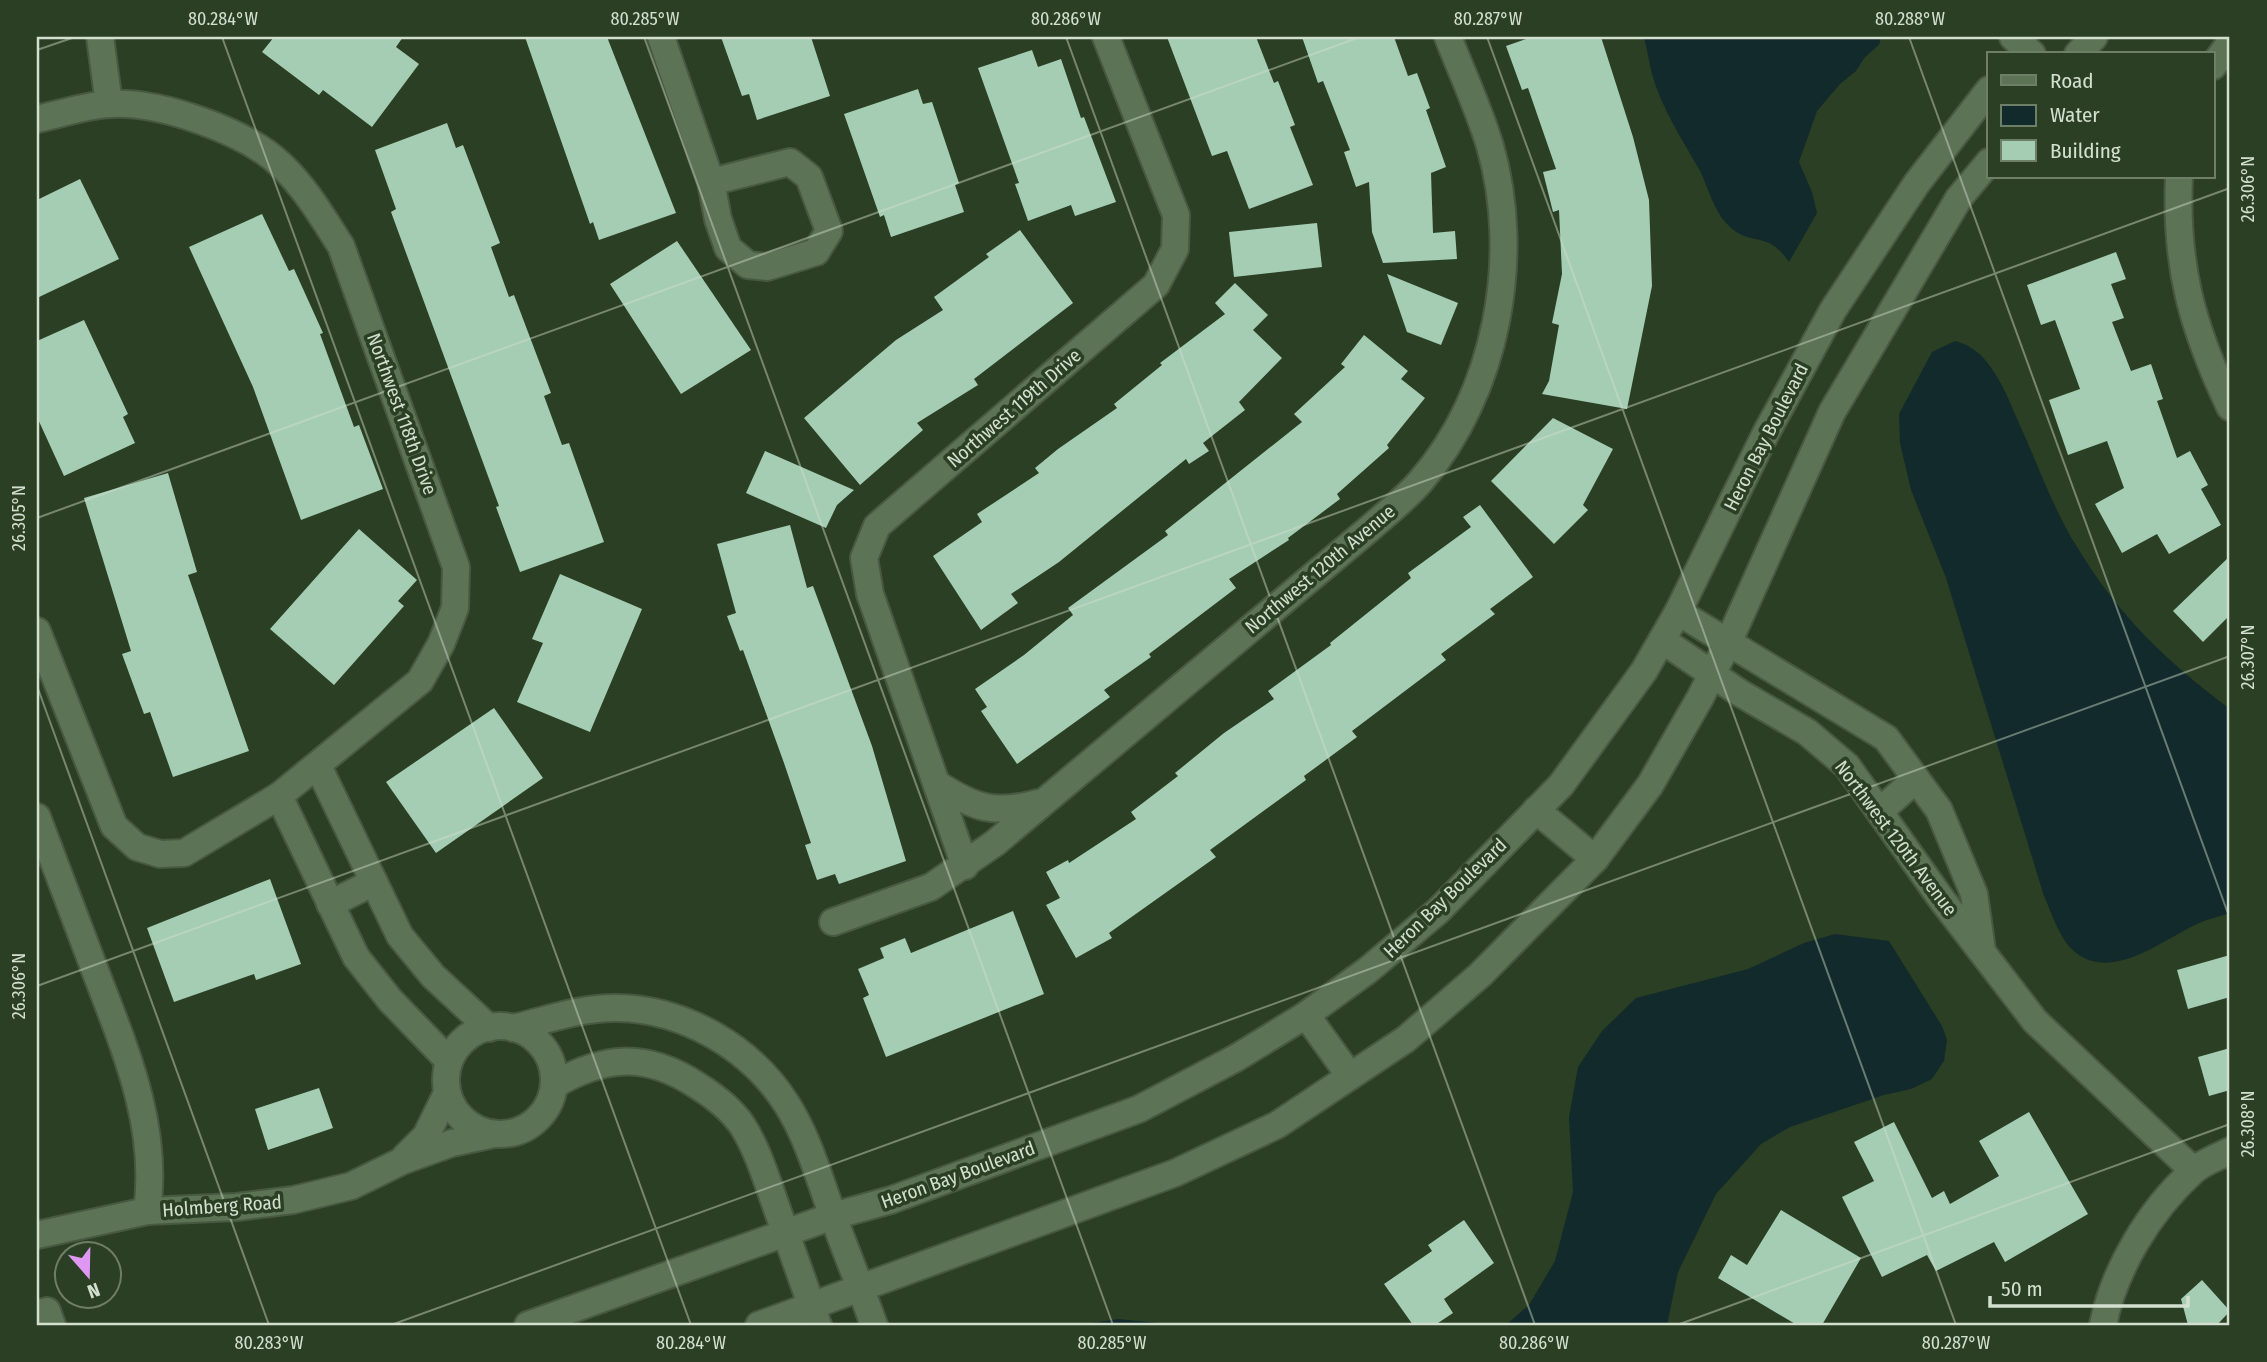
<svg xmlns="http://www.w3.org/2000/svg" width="2267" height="1362" viewBox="0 0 2267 1362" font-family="'Fira Sans Condensed',sans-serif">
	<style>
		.water { fill: #122a2b }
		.building { fill: #a5cdb4 }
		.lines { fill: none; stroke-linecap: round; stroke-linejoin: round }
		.minor-casing { stroke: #485941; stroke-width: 30 }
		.minor { stroke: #5c7355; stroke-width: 26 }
		.ticks { fill: none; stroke: #d3e0cf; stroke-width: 2; stroke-opacity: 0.45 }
		.labels { text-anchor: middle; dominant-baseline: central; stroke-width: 7; stroke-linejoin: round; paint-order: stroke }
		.street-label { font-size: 19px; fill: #d3e0cf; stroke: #2a3f23 }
		.neatline { fill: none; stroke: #d3e0cf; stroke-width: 2.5 }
		.ticks-label { font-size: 18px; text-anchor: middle; fill: #d3e0cf }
	</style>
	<rect width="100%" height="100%" fill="#2a3f23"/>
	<!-- water -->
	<g class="water">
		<path d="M1644,37H1881L1879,45L1865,57L1856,71L1840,84L1817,111L1799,162L1812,192L1817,213L1789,262C1766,228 1751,249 1727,224C1713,209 1709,189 1700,171C1682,139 1662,109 1652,74C1649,62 1647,49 1644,37Z"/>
		<path d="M1955,341C1989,348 2005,391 2018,421C2037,462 2053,509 2077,547C2118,615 2167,662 2230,709V913C2222,916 2212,918 2204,921C2168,935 2114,984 2075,952C2060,940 2052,914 2044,896L1946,578L1911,490L1900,443L1899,414L1932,352Z"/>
		<path d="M1835,934L1889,941L1942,1026L1947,1040L1944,1061L1932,1079L1911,1089L1884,1095L1790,1127L1761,1144L1716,1194L1678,1272L1667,1325H1506L1529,1305L1555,1261L1573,1192L1569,1117L1578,1067L1602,1031L1636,998L1748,969L1804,943Z"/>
		<path d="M1118,1319L1179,1325H1079Z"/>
	</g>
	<!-- building -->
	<g class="building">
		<path d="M274,37H403L396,47L419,64L372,127L323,90L319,95L262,52Z"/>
		<path d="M525,37H607L676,213L599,240L593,222L590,224Z"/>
		<path d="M721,37H811L830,96L757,120L749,94L742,96Z"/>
		<path d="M1167,37H1256L1274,83L1278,81L1295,125L1290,127L1313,185L1249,209L1227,151L1212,156Z"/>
		<path d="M1302,37H1394L1408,76L1417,73L1430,108L1426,110L1446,167L1431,173L1433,233L1455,231L1457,259L1383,263L1372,232L1369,182L1356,187L1344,152L1350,150L1323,81L1318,83Z"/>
		<path d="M1532,37H1601L1633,137L1649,200L1652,286L1627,409L1542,394L1549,381L1559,325L1552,323L1562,274L1559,210L1553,212L1543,172L1556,169L1528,88L1522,90L1506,46Z"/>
		<path d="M1032,50L1038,67L1061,59L1081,118L1084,117L1116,202L1075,216L1071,205L1028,221L1015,184L1019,183L978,68Z"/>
		<path d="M918,89L923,104L932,102L959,183L955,185L964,212L891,237L884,215L880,217L844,114Z"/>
		<path d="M447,123L456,148L463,145L500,243L491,247L509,297L514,295L551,393L544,396L562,445L569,443L604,542L520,572L496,507L499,506L391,212L396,209L375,150Z"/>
		<path d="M80,179L119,259L37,298V200Z"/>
		<path d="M262,214L289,271L294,269L323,333L320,334L354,427L359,425L383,489L301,520L253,387L189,247Z"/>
		<path d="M1317,223L1322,267L1234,277L1229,232Z"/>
		<path d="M1020,230L1073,303L974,379L978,385L917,423L923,430L860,485L804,418L896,340L943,310L934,297L989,257L986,254Z"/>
		<path d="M677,241L751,350L681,394L610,284Z"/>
		<path d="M2116,252L2126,279L2111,284L2124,318L2112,322L2131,371L2151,364L2163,399L2157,401L2177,458L2190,451L2208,485L2201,489L2221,525L2169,554L2157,534L2122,553L2095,504L2124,488L2107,441L2068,455L2049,400L2080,389L2055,320L2041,325L2027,285Z"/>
		<path d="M1387,274L1458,303L1441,345L1407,332Z"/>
		<path d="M1235,283L1268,315L1253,330L1282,358L1239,402L1245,410L1203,443L1209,451L1189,464L1186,459L1059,562L1011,594L1018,603L981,630L933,556L982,522L977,514L1039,473L1035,468L1058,449L1117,408L1114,404L1162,365L1160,363L1225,314L1215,303Z"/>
		<path d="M84,320L128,414L123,417L135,443L64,476L37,417V341Z"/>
		<path d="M1364,335L1408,371L1401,379L1425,398L1387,445L1389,448L1337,494L1340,499L1288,538L1289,540L1229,579L1236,588L1149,654L1151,657L1104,690L1110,697L1017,764L981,711L987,707L975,689L1024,655L1073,615L1068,608L1168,535L1165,531L1302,422L1294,414L1345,367L1341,364Z"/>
		<path d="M1553,418L1613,449L1583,505L1588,510L1554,544L1491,481Z"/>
		<path d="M765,451L854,490L837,505L826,528L746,493Z"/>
		<path d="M168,473L197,572L188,575L249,751L173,777L150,712L144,714L122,654L131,651L84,498Z"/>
		<path d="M1480,505L1533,577L1490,609L1495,614L1441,654L1446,660L1352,731L1357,737L1304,776L1306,780L1210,850L1216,857L1109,933L1112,938L1076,958L1046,905L1060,898L1046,872L1068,860L1069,863L1136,819L1131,812L1178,776L1175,773L1224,733L1274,699L1268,691L1331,645L1330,643L1411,578L1408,573L1471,527L1463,517Z"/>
		<path d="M790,525L807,588L813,586L872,746L906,861L839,884L835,874L817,880L805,845L811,843L784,763L743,650L740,651L727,616L736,613L717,544Z"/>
		<path d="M359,529L417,580L398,601L404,606L334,685L270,629Z"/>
		<path d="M2230,556V615L2203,642L2173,611Z"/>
		<path d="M560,574L642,609L590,732L517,702L543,643L532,639Z"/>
		<path d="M494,708L543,778L436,853L386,782Z"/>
		<path d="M270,879L301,964L256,980L254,974L174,1002L147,928Z"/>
		<path d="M1013,911L1044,994L886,1057L863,998L869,995L858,969L884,958L880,948L905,938L911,953Z"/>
		<path d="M2230,955V997L2188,1009L2177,970Z"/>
		<path d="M2230,1048V1090L2209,1096L2198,1057Z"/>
		<path d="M319,1088L333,1128L268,1150L255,1109Z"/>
		<path d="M2029,1112L2088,1214L2005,1262L1994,1242L1936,1271L1927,1255L1882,1277L1842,1197L1874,1181L1854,1142L1894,1122L1932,1198L1944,1191L1950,1204L1999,1176L1979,1141Z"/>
		<path d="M1781,1210L1861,1258L1822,1325H1797L1718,1278L1731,1255L1747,1265Z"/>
		<path d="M1464,1220L1494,1263L1444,1299L1453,1313L1435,1325H1413L1384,1284L1432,1251L1428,1245Z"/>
		<path d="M2202,1280L2230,1311L2217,1325H2188L2181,1299Z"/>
	</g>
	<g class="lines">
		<defs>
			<g id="minor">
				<path d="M100,37L109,104"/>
				<path d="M661,37L711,182L718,219L728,248L748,265L767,267L816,252L829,231L809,177L790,162L711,182"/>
				<path d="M2013,37L2032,54"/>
				<path d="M2078,54L2094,37"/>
				<path d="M2213,66L2230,43"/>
				<path d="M37,119C61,114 86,105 111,104C159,101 245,131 280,164C305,187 323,218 341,246L456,567L455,608L441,644L420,681L279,796L184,853L160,854L137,847L114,826L37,631"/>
				<path d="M2179,177C2175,266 2192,327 2230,407"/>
				<path d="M1678,612L1886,738L1939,810L1974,894L1982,950"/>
				<path d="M1662,640L1740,693L1807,732L1847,766L1942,900L2035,1021L2193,1170"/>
				<path d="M318,766L400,936L433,976L489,1028"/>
				<path d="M937,784C974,808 994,815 1038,803"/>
				<path d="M279,796L356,957L390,1000L449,1061"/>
				<path d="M1536,810L1595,859"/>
				<path d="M1880,811L1916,779"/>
				<path d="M37,817C57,869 76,921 96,973C125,1049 159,1127 147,1211"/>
				<path d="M965,866L870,594L864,558L877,526L1156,285L1175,249L1176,215L1106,37"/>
				<path d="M330,904L374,882"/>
				<path d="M833,922L931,887L995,843L1369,529C1386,514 1405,499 1420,482C1497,393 1522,257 1490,146C1479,109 1462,73 1448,37"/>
				<path d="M1306,1015L1350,1076"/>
				<circle cx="500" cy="1080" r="54"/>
				<path d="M513,1028C547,1020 583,1007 617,1008C684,1009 750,1047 786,1103C808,1137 819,1178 833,1216C846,1252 861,1288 874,1325"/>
				<path d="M554,1085C605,1055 647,1052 698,1086C714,1096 731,1109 742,1125C758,1150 767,1181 777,1209C791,1248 805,1286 818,1325"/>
				<path d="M405,1157L426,1136L447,1093"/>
				<path d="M37,1235L147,1211L237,1207L293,1200L351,1186L402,1161L452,1143L494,1134"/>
				<path d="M37,1314L47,1311L52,1325"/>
				<path d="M528,1325L833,1216L891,1200L1139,1109L1236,1058L1306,1015L1368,970L1438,911L1561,785L1644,671L1678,612L1765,435L1833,310L1917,183L1989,90"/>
				<path d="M759,1325L1175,1173L1277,1125L1406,1039L1480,975L1595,859L1650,785L1700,698L1728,643L1832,412L1959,198L1989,162"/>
				<path d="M2103,1325C2114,1269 2150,1210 2192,1172C2201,1163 2218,1157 2230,1151"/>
			</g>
		</defs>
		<!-- minor casing -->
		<use href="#minor" class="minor-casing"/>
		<!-- minor -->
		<use href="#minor" class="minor"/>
	</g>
	<!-- ticks -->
	<path class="ticks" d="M222,37L691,1325M644,37L1113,1325M1066,37L1535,1325M1487,37L1956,1325M1909,37L2230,919M37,50L75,37M37,518L1360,37M37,686L269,1325M37,986L2230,188M391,1325L2230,656M1677,1325L2230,1124"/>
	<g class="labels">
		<!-- street labels -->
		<g class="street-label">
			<text transform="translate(1014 408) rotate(-41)">Northwest 119th Drive</text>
			<text transform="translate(402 414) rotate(70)">Northwest 118th Drive</text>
			<text transform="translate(1766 437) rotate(-63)">Heron Bay Boulevard</text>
			<text transform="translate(1320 569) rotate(-40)">Northwest 120th Avenue</text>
			<text transform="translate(1896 838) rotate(53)">Northwest 120th Avenue</text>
			<text transform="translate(1445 898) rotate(-44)">Heron Bay Boulevard</text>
			<text transform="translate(958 1175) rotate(-20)">Heron Bay Boulevard</text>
			<text transform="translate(222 1206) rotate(-4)">Holmberg Road</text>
		</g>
	</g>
	<!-- border -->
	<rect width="2267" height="1362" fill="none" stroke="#2a3f23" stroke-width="77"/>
	<!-- legend -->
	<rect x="1987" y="52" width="228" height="126" fill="#2a3f23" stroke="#6e7f68" stroke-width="2"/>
	<rect x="2001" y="75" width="35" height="10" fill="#5c7355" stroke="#6e7f68" stroke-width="2"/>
	<text x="2050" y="88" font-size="21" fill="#d3e0cf">Road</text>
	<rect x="2001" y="105" width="35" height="21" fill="#122a2b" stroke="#6e7f68" stroke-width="2"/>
	<text x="2050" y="122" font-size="21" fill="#d3e0cf">Water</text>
	<rect x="2001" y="140" width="35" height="21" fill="#a5cdb4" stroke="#6e7f68" stroke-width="2"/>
	<text x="2050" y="158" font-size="21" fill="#d3e0cf">Building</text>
	<!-- north arrow -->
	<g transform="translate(88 1275) rotate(160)"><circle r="33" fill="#2a3f23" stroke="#6e7f68" stroke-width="2"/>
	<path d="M0-5L12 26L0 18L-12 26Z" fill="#de98f2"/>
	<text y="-10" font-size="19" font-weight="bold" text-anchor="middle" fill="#d3e0cf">N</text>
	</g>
	<!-- scale -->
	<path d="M1990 1296v10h198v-10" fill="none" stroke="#d3e0cf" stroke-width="3.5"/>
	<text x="2001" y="1296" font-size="21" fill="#d3e0cf" stroke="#2a3f23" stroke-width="5" paint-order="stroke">50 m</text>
	<rect x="38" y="38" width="2190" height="1286" class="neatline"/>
	<g class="ticks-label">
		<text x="223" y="25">80.284°W</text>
		<text x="645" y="25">80.285°W</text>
		<text x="1066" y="25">80.286°W</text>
		<text x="1488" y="25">80.287°W</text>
		<text x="1910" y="25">80.288°W</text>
		<text transform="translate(2248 189) rotate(-90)" y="6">26.306°N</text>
		<text transform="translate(19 518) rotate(-90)" y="6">26.305°N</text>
		<text transform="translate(2248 657) rotate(-90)" y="6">26.307°N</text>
		<text transform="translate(19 986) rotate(-90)" y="6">26.306°N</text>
		<text transform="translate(2248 1124) rotate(-90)" y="6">26.308°N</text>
		<text x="269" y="1349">80.283°W</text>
		<text x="691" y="1349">80.284°W</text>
		<text x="1112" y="1349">80.285°W</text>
		<text x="1534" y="1349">80.286°W</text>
		<text x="1956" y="1349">80.287°W</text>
	</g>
</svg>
